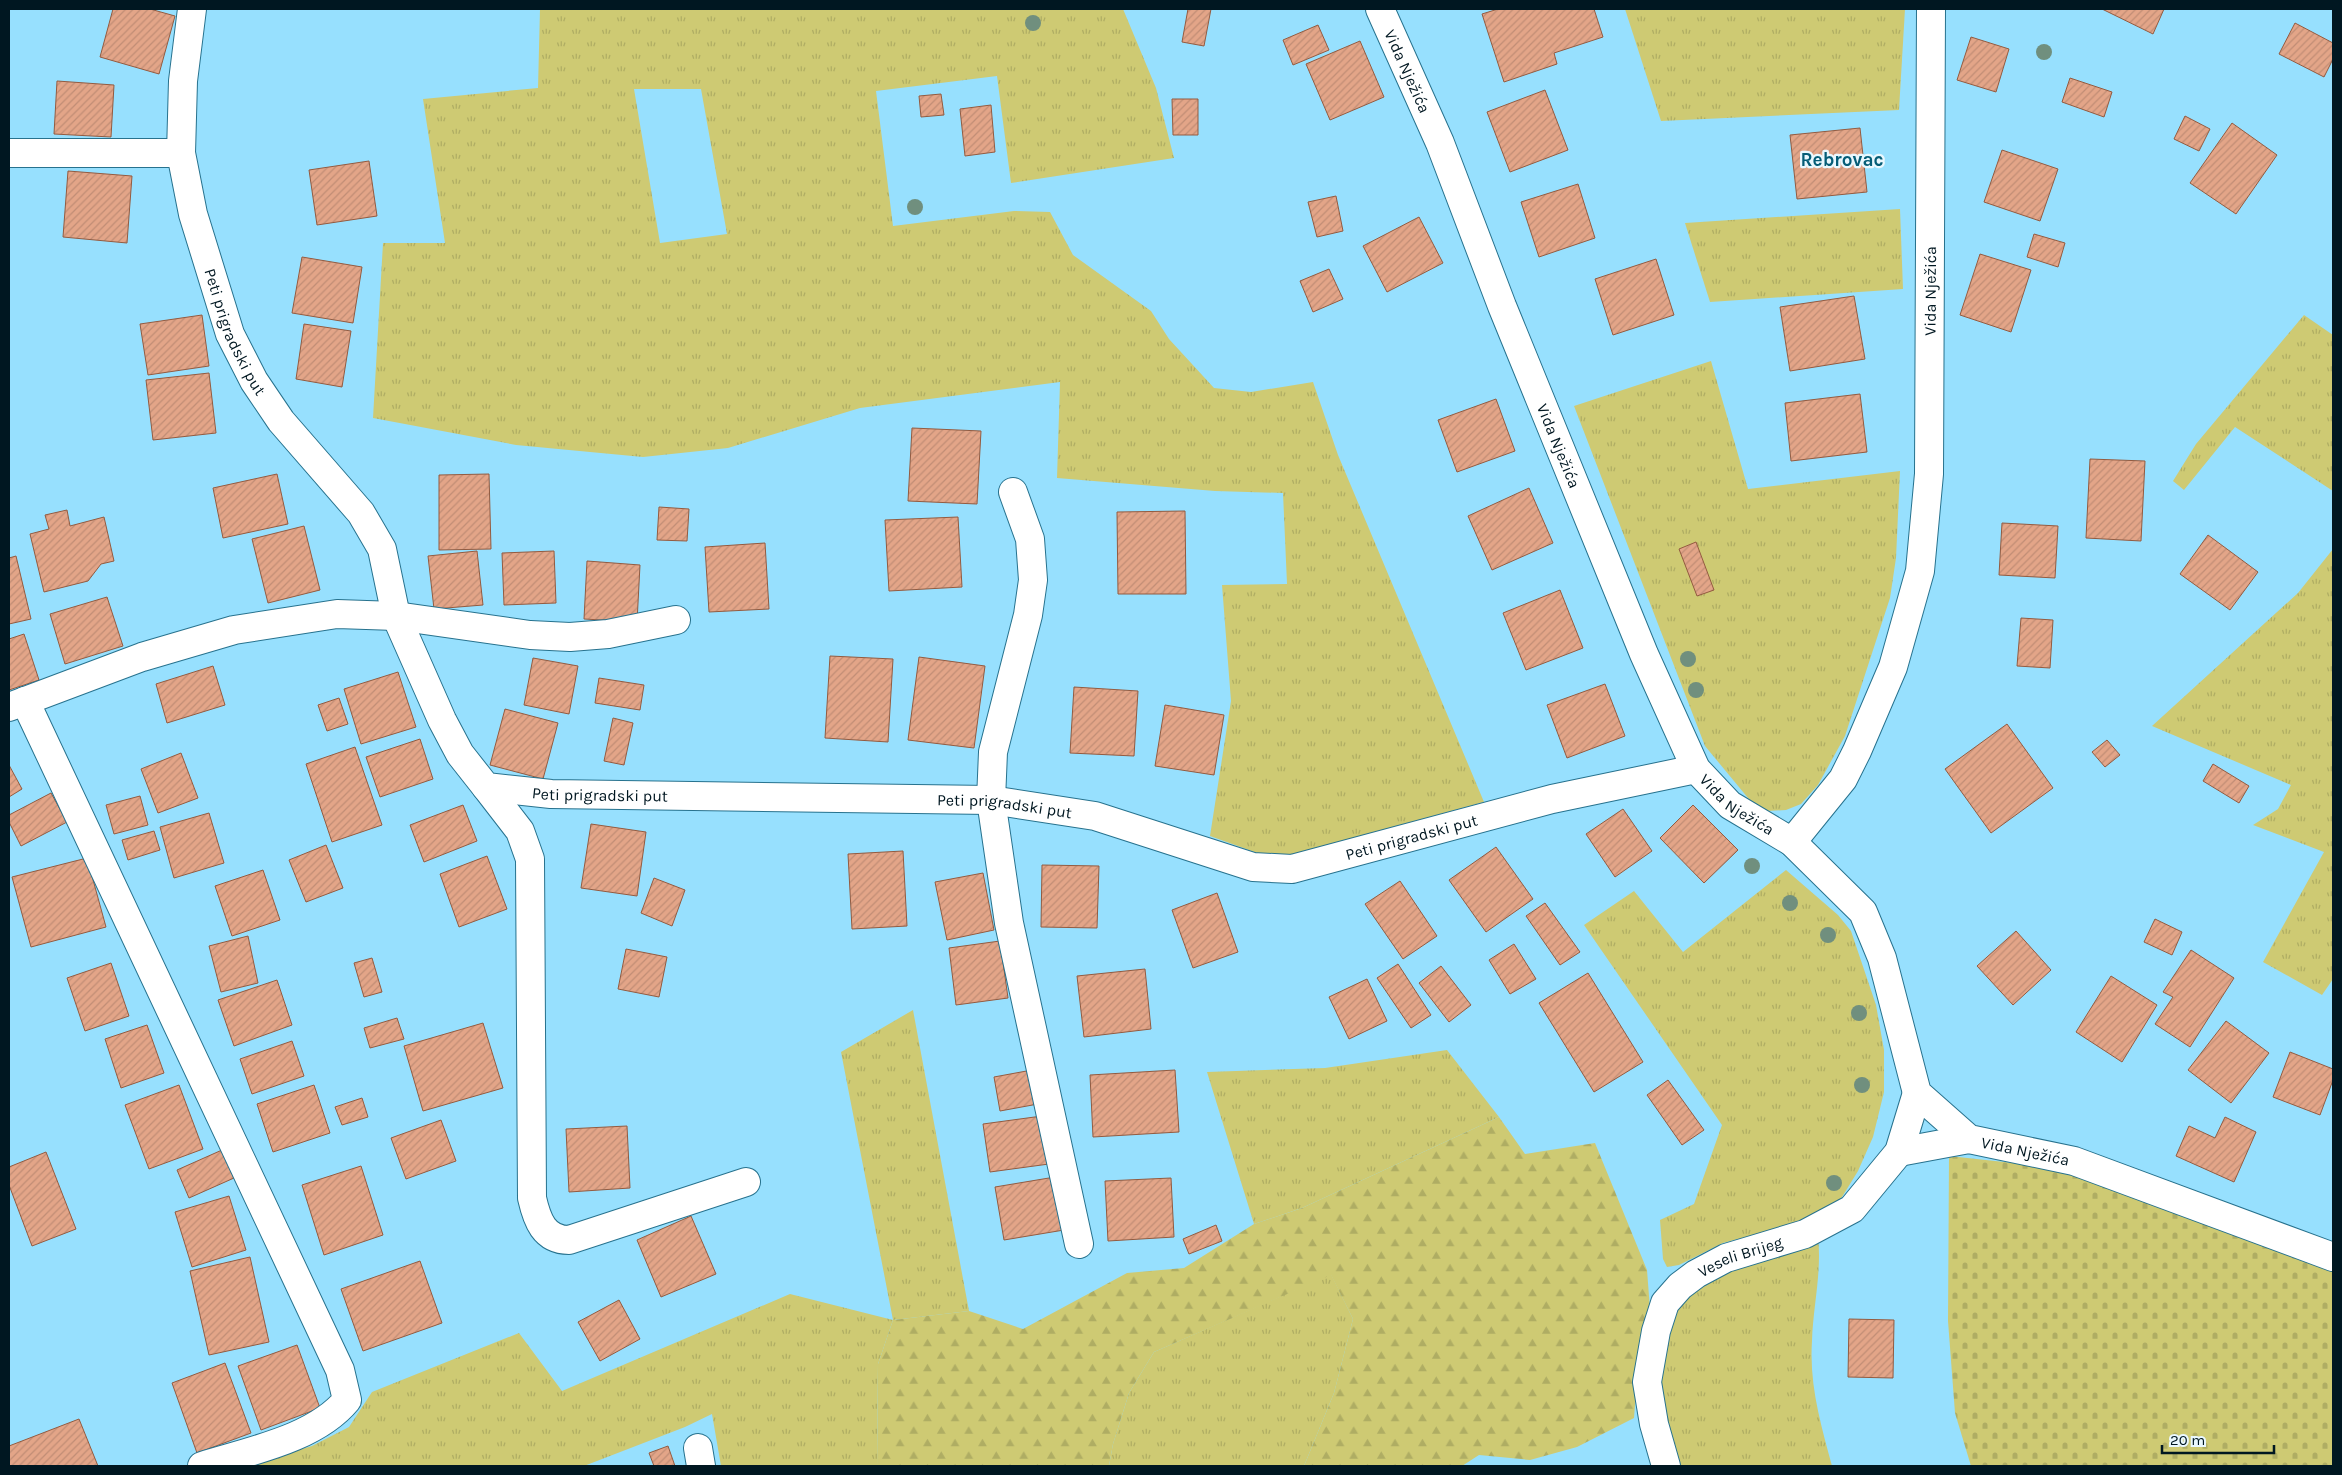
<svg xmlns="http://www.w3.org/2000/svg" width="2342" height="1475" viewBox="0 0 2342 1475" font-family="Karla,sans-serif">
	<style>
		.grass { fill: url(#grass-tufts); fill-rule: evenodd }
		.forest { fill: url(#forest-firs) }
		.cemetery { fill: url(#cemetery-stones) }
		.building { fill: url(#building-hatch); stroke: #935b40 }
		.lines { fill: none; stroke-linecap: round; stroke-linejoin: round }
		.street-casing { stroke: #27728e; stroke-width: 30 }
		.street { stroke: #fff; stroke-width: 28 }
		.tree { fill: #708f7e }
		.labels { text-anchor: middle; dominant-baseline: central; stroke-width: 4.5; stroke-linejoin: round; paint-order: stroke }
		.street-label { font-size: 16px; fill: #001721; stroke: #eaf8fe }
		.quarter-label { font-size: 19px; font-weight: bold; fill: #055d77; stroke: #eaf8fe }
	</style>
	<defs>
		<pattern id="grass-tufts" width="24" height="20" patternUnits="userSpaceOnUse" patternTransform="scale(1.25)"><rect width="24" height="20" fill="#ceca73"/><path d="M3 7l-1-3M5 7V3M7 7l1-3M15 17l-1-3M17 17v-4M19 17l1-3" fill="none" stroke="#afad63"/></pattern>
		<pattern id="forest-firs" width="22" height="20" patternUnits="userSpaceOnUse" patternTransform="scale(1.25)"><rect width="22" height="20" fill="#ceca73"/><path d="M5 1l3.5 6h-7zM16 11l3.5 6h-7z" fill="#afad63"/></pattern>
		<pattern id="cemetery-stones" width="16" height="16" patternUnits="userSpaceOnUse" patternTransform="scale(1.25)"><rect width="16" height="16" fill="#ceca73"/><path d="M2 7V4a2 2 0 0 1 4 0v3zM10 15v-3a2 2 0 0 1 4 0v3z" fill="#afad63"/></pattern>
		<pattern id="building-hatch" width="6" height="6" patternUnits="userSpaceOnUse" patternTransform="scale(1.25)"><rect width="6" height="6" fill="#e3a588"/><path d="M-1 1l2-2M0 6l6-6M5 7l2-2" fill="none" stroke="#c18d75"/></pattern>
	</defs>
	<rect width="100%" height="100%" fill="#97e0fe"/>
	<!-- grass -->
	<g class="grass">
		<path d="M540,9H1123L1156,88L1174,158L1011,183L997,76L876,91L893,226L1014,211L1050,212L1073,255L1151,311L1169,339L1214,388L1251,392L1313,382L1338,455L1484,802L1291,855L1260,854L1210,836L1231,701L1222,585L1287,584L1283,493L1215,491L1057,478L1060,382L860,408L728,448L643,457L516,445L373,418L383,243H445L423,99L538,88ZM634,89H701L727,234L660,243Z"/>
		<path d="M1625,9H1905L1899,110L1661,121Z"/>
		<path d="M1900,209L1903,289L1710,302L1685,223Z"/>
		<path d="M2304,315L2333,335V491L2235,427L2184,490L2173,481L2196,444Z"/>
		<path d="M1711,361L1748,489L1900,471L1896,558L1890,598L1845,736L1818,785L1801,804L1786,810L1767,811L1753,804L1705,746L1574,406Z"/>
		<path d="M2333,549V979L2322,995L2263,962L2324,852L2253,825L2278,809L2291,785L2152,726L2298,593Z"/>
		<path d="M1786,870L1838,915L1851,931L1876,1005L1884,1050V1092L1873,1137L1858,1171L1842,1197L1820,1217L1723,1243L1679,1265L1667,1267L1663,1259L1660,1220L1694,1204L1722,1125L1584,925L1634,891L1683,952Z"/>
		<path d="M913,1010L969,1311L893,1320L878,1364L877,1466H721L712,1414L685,1427L584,1466H244L312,1446L349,1427L372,1392L519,1333L562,1391L790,1294L893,1320L841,1052Z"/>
		<path d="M1447,1050L1499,1117L1302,1208L1254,1224L1207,1072L1325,1068Z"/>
		<path d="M1818,1237C1822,1272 1813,1306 1812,1341C1809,1385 1821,1425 1832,1466H1681L1665,1426L1656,1375L1679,1297L1711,1272Z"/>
		<path d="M1331,1274L1353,1319L1334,1393L1304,1466H1109L1113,1444L1129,1393L1154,1352Z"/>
	</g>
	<!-- forest -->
	<path class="forest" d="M1499,1117L1525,1154L1595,1143L1647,1270L1651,1322L1638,1365L1634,1418L1577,1447L1530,1460L1479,1455L1462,1466H1304L1334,1393L1353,1319L1331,1275L1154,1352L1129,1393L1113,1444L1109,1466H877L878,1364L893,1320L969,1311L1023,1329L1127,1273L1184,1268L1254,1224L1302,1208Z"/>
	<!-- cemetery -->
	<path class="cemetery" d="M1949,1156L2051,1167L2333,1271V1466H1971L1955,1413L1948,1321Z"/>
	<!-- building -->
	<g class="building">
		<path d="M113,9H150L175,16L159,74L100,57Z"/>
		<path d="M1188,9H1211L1204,46L1182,42Z"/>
		<path d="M1498,9H1594L1603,37L1554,53L1557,64L1504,82L1482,14Z"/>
		<path d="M2102,9H2164L2153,34Z"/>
		<path d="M2295,23L2333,43V59L2324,77L2279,54Z"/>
		<path d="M1318,25L1329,50L1293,65L1283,40Z"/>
		<path d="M1971,37L2009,49L1996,92L1957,80Z"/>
		<path d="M1360,41L1384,97L1330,120L1306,64Z"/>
		<path d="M2070,78L2112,92L2104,117L2062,102Z"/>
		<path d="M57,81L114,85L111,137L54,134Z"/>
		<path d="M1545,90L1568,150L1510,172L1487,112Z"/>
		<path d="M941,94L944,115L921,117L919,96Z"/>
		<path d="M1172,99H1198V135H1173Z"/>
		<path d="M991,105L995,152L965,156L960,109Z"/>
		<path d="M2185,116L2210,129L2199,151L2174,139Z"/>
		<path d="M2232,123L2277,155L2236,214L2190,183Z"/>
		<path d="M1860,128L1867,192L1797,199L1790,135Z"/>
		<path d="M2002,150L2058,169L2040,221L1984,202Z"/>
		<path d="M369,161L377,216L317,225L309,170Z"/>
		<path d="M68,171L132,176L127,243L63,237Z"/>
		<path d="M1578,184L1595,238L1539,257L1521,202Z"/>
		<path d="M1336,196L1343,231L1317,237L1308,202Z"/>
		<path d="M1419,217L1443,263L1387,292L1363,246Z"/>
		<path d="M2034,234L2065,243L2058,267L2027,257Z"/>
		<path d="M1980,254L2031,270L2011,332L1960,315Z"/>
		<path d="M302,257L362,267L353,323L292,313Z"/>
		<path d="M1656,259L1674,315L1613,335L1595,279Z"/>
		<path d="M1329,269L1343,299L1313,312L1300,281Z"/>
		<path d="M1854,296L1865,359L1790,371L1780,307Z"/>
		<path d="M202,315L209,366L148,375L140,324Z"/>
		<path d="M304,324L351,331L342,387L296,379Z"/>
		<path d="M209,373L216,433L153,440L146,380Z"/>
		<path d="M1860,394L1867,452L1791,461L1785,403Z"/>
		<path d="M1496,399L1515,451L1457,472L1438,420Z"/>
		<path d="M912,428L981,431L977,504L908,501Z"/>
		<path d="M2090,459L2145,461L2141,541L2086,538Z"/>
		<path d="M277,474L288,524L223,538L213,488Z"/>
		<path d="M489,474L491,549L439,550V475Z"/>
		<path d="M1529,488L1553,543L1492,570L1468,516Z"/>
		<path d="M659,507L689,509L687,541L657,540Z"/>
		<path d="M67,510L70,526L104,517L114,561L101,564L88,581L44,592L30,534L49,529L45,515Z"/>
		<path d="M1185,511L1186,594H1118L1117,512Z"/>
		<path d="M958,517L962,587L889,591L885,520Z"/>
		<path d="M2002,523L2058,526L2055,578L1999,575Z"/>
		<path d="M304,526L320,590L268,603L252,539Z"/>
		<path d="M2208,535L2258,572L2230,610L2180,574Z"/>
		<path d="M1696,542L1714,590L1697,596L1679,549Z"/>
		<path d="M765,543L769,609L709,612L705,547Z"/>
		<path d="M477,551L483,605L434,609L428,556Z"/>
		<path d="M554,551L556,603L504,605L502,553Z"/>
		<path d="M16,556L31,619L9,624V558Z"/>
		<path d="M587,561L640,565L637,622L584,619Z"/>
		<path d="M1560,590L1583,648L1526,670L1503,613Z"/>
		<path d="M107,597L123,646L65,664L50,614Z"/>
		<path d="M2021,618L2053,620L2050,668L2017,666Z"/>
		<path d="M24,634L39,680L9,690V639Z"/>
		<path d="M830,656L893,659L888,742L825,738Z"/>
		<path d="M919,657L985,666L974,748L908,740Z"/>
		<path d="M533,658L578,666L569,714L524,705Z"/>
		<path d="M213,666L225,705L167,723L156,684Z"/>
		<path d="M398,672L416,727L361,744L344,689Z"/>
		<path d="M599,678L644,685L640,710L595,703Z"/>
		<path d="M1605,684L1625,736L1567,758L1547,705Z"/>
		<path d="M1074,687L1138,691L1134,756L1070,753Z"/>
		<path d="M339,698L348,724L327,731L318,705Z"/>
		<path d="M1165,705L1224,715L1214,775L1155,766Z"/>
		<path d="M505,709L558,723L543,779L490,765Z"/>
		<path d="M613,718L633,723L624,765L604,761Z"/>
		<path d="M2007,724L2053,788L1991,833L1945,769Z"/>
		<path d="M420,739L433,779L380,797L366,757Z"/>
		<path d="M2107,740L2120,755L2105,767L2092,752Z"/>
		<path d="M355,747L382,825L332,842L306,764Z"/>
		<path d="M181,753L198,798L158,813L141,769Z"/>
		<path d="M2213,764L2249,786L2239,803L2203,781Z"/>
		<path d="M9,765L22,789L9,797Z"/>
		<path d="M51,793L67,822L21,846L9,822V815Z"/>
		<path d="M140,796L148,825L114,834L106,805Z"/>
		<path d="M463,805L477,841L424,862L410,825Z"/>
		<path d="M1693,805L1738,850L1704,883L1660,838Z"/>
		<path d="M1623,809L1652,851L1615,877L1586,834Z"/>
		<path d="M209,813L224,863L174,878L160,827Z"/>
		<path d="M591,824L646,832L637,896L581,888Z"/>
		<path d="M154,831L160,850L128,860L122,840Z"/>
		<path d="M326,845L343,888L306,902L289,860Z"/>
		<path d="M1496,847L1533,899L1486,932L1449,880Z"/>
		<path d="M903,851L907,926L852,929L848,854Z"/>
		<path d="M487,856L507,909L459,927L440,874Z"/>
		<path d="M87,858L106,927L31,947L12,877Z"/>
		<path d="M1042,865L1099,866L1097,928L1041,927Z"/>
		<path d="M263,870L280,920L232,936L215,886Z"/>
		<path d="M983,873L994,930L947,940L935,882Z"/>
		<path d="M654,878L685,890L672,926L641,913Z"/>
		<path d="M1400,881L1437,936L1403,959L1365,904Z"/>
		<path d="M1217,893L1238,952L1193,968L1172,910Z"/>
		<path d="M1545,903L1580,952L1560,965L1526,916Z"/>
		<path d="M2155,919L2182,932L2172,955L2144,942Z"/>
		<path d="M2016,931L2051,970L2013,1005L1977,966Z"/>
		<path d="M248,936L258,983L221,992L209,946Z"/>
		<path d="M1000,941L1008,998L956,1005L949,948Z"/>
		<path d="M1514,944L1536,979L1510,994L1489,960Z"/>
		<path d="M626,949L667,957L659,997L618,989Z"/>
		<path d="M2191,950L2234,978L2190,1047L2155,1024L2173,997L2163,992Z"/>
		<path d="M372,958L382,992L364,997L354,963Z"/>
		<path d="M111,963L129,1016L85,1031L67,978Z"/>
		<path d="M1398,964L1431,1015L1411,1028L1377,978Z"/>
		<path d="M1441,966L1471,1005L1449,1022L1419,983Z"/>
		<path d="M1145,969L1151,1029L1084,1037L1077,976Z"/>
		<path d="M1588,973L1643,1062L1594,1092L1539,1003Z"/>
		<path d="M2111,976L2157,1005L2122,1062L2076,1032Z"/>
		<path d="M1367,979L1387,1021L1349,1039L1329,997Z"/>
		<path d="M277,980L292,1025L234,1046L218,1000Z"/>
		<path d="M397,1018L404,1039L370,1048L364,1028Z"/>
		<path d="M2226,1021L2269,1053L2231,1103L2188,1070Z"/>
		<path d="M483,1023L503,1088L423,1111L404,1046Z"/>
		<path d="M147,1025L164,1073L121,1088L105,1039Z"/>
		<path d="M292,1041L304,1076L252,1094L240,1059Z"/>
		<path d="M2290,1052L2333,1069V1080L2320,1115L2273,1097Z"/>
		<path d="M1032,1070L1038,1104L1000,1111L994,1077Z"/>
		<path d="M1175,1070L1179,1132L1093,1137L1090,1075Z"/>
		<path d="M1668,1080L1704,1130L1682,1145L1647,1095Z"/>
		<path d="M179,1085L203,1149L149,1169L125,1105Z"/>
		<path d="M314,1085L330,1133L273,1152L257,1104Z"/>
		<path d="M362,1098L368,1117L342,1125L335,1107Z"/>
		<path d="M1042,1116L1049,1164L990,1172L983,1124Z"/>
		<path d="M2225,1117L2256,1132L2234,1182L2176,1156L2189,1126L2215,1138Z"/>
		<path d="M441,1120L456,1161L406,1179L391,1138Z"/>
		<path d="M627,1126L630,1188L569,1192L566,1129Z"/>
		<path d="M222,1150L234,1178L189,1198L177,1170Z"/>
		<path d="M46,1152L76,1229L32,1246L9,1185V1167Z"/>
		<path d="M361,1166L383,1235L324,1255L302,1185Z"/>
		<path d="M1055,1177L1064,1230L1004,1240L995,1187Z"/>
		<path d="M1171,1178L1174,1237L1108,1241L1105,1181Z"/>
		<path d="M229,1196L246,1250L192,1267L175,1212Z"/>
		<path d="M691,1216L716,1274L661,1297L637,1240Z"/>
		<path d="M1216,1225L1222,1241L1189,1254L1183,1239Z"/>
		<path d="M250,1257L269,1342L209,1355L190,1271Z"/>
		<path d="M420,1261L442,1323L363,1351L341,1289Z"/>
		<path d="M619,1300L640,1339L600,1361L578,1322Z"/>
		<path d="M1849,1319L1894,1320L1893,1378L1848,1377Z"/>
		<path d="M297,1345L320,1408L261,1430L238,1366Z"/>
		<path d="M225,1363L251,1433L197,1453L172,1383Z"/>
		<path d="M79,1419L98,1466H9V1446Z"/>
		<path d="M668,1446L675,1466H654L649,1453Z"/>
	</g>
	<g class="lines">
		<defs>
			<g id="street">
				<path id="s1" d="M192,9L183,81L181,153L193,214L230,334L254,381L281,421L361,513L382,549L396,616L442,720L460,754L486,787L551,794L991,800L1095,816L1253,867L1292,869L1552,799L1696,769"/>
				<path id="s2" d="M1380,9L1440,143L1502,306L1644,654L1696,769L1730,805L1792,842L1863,912L1882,958L1917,1093L1969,1139L2074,1161L2333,1257"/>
				<path d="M9,153H181"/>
				<path d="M1013,492L1030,539L1033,580L1028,615L993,752L991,800L1009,923L1079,1244"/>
				<path d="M25,701L340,1370L347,1400C315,1439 249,1451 202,1466"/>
				<path d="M9,707L142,657L234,630L337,614L396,616L530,635L570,637L608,634L676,620"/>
				<path d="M486,787L520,831L530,859L532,1198C537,1220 544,1240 569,1240L746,1182"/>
				<path id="s3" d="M1792,842L1843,779L1857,751L1893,667L1920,571L1929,474L1931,9"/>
				<path d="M1899,1152L1969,1139"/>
				<path d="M698,1448L701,1466"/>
				<path id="s4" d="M1666,1466L1654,1424L1647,1382L1656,1331L1665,1303L1680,1286L1696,1274L1726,1258L1805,1234L1852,1209L1899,1152L1917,1093"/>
			</g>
		</defs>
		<!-- street casing -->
		<use href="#street" class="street-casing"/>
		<!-- street -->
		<use href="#street" class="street"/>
	</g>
	<!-- trees -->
	<g class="tree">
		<circle cx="1033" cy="23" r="8"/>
		<circle cx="2044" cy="52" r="8"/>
		<circle cx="915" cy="207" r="8"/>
		<circle cx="1688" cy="659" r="8"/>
		<circle cx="1696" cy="690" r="8"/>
		<circle cx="1752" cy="866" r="8"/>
		<circle cx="1790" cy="903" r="8"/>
		<circle cx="1828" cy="935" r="8"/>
		<circle cx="1859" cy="1013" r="8"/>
		<circle cx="1862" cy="1085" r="8"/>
		<circle cx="1834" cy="1183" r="8"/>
	</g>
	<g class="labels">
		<!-- street labels -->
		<g class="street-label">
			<text stroke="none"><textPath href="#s2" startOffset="68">Vida Nježića</textPath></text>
			<text stroke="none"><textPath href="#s3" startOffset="584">Vida Nježića</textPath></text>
			<text stroke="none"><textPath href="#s1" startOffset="332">Peti prigradski put</textPath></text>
			<text stroke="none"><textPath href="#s2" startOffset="472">Vida Nježića</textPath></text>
			<text stroke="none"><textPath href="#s1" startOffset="974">Peti prigradski put</textPath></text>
			<text stroke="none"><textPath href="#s2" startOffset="878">Vida Nježića</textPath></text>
			<text stroke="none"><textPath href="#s1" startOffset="1379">Peti prigradski put</textPath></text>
			<text stroke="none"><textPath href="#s1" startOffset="1799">Peti prigradski put</textPath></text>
			<text stroke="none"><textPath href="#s2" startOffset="1361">Vida Nježića</textPath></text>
			<text stroke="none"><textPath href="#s4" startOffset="258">Veseli Brijeg</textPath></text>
		</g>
		<!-- quarter labels -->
		<g class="quarter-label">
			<text x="1842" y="160">Rebrovac</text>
		</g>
	</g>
	<!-- border -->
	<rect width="2342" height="1475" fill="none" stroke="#001721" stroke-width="20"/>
	<!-- scale -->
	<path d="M2162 1445v8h112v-8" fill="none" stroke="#001721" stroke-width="2.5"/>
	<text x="2170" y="1445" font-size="15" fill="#001721" stroke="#eaf8fe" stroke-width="4" paint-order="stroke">20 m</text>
</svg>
